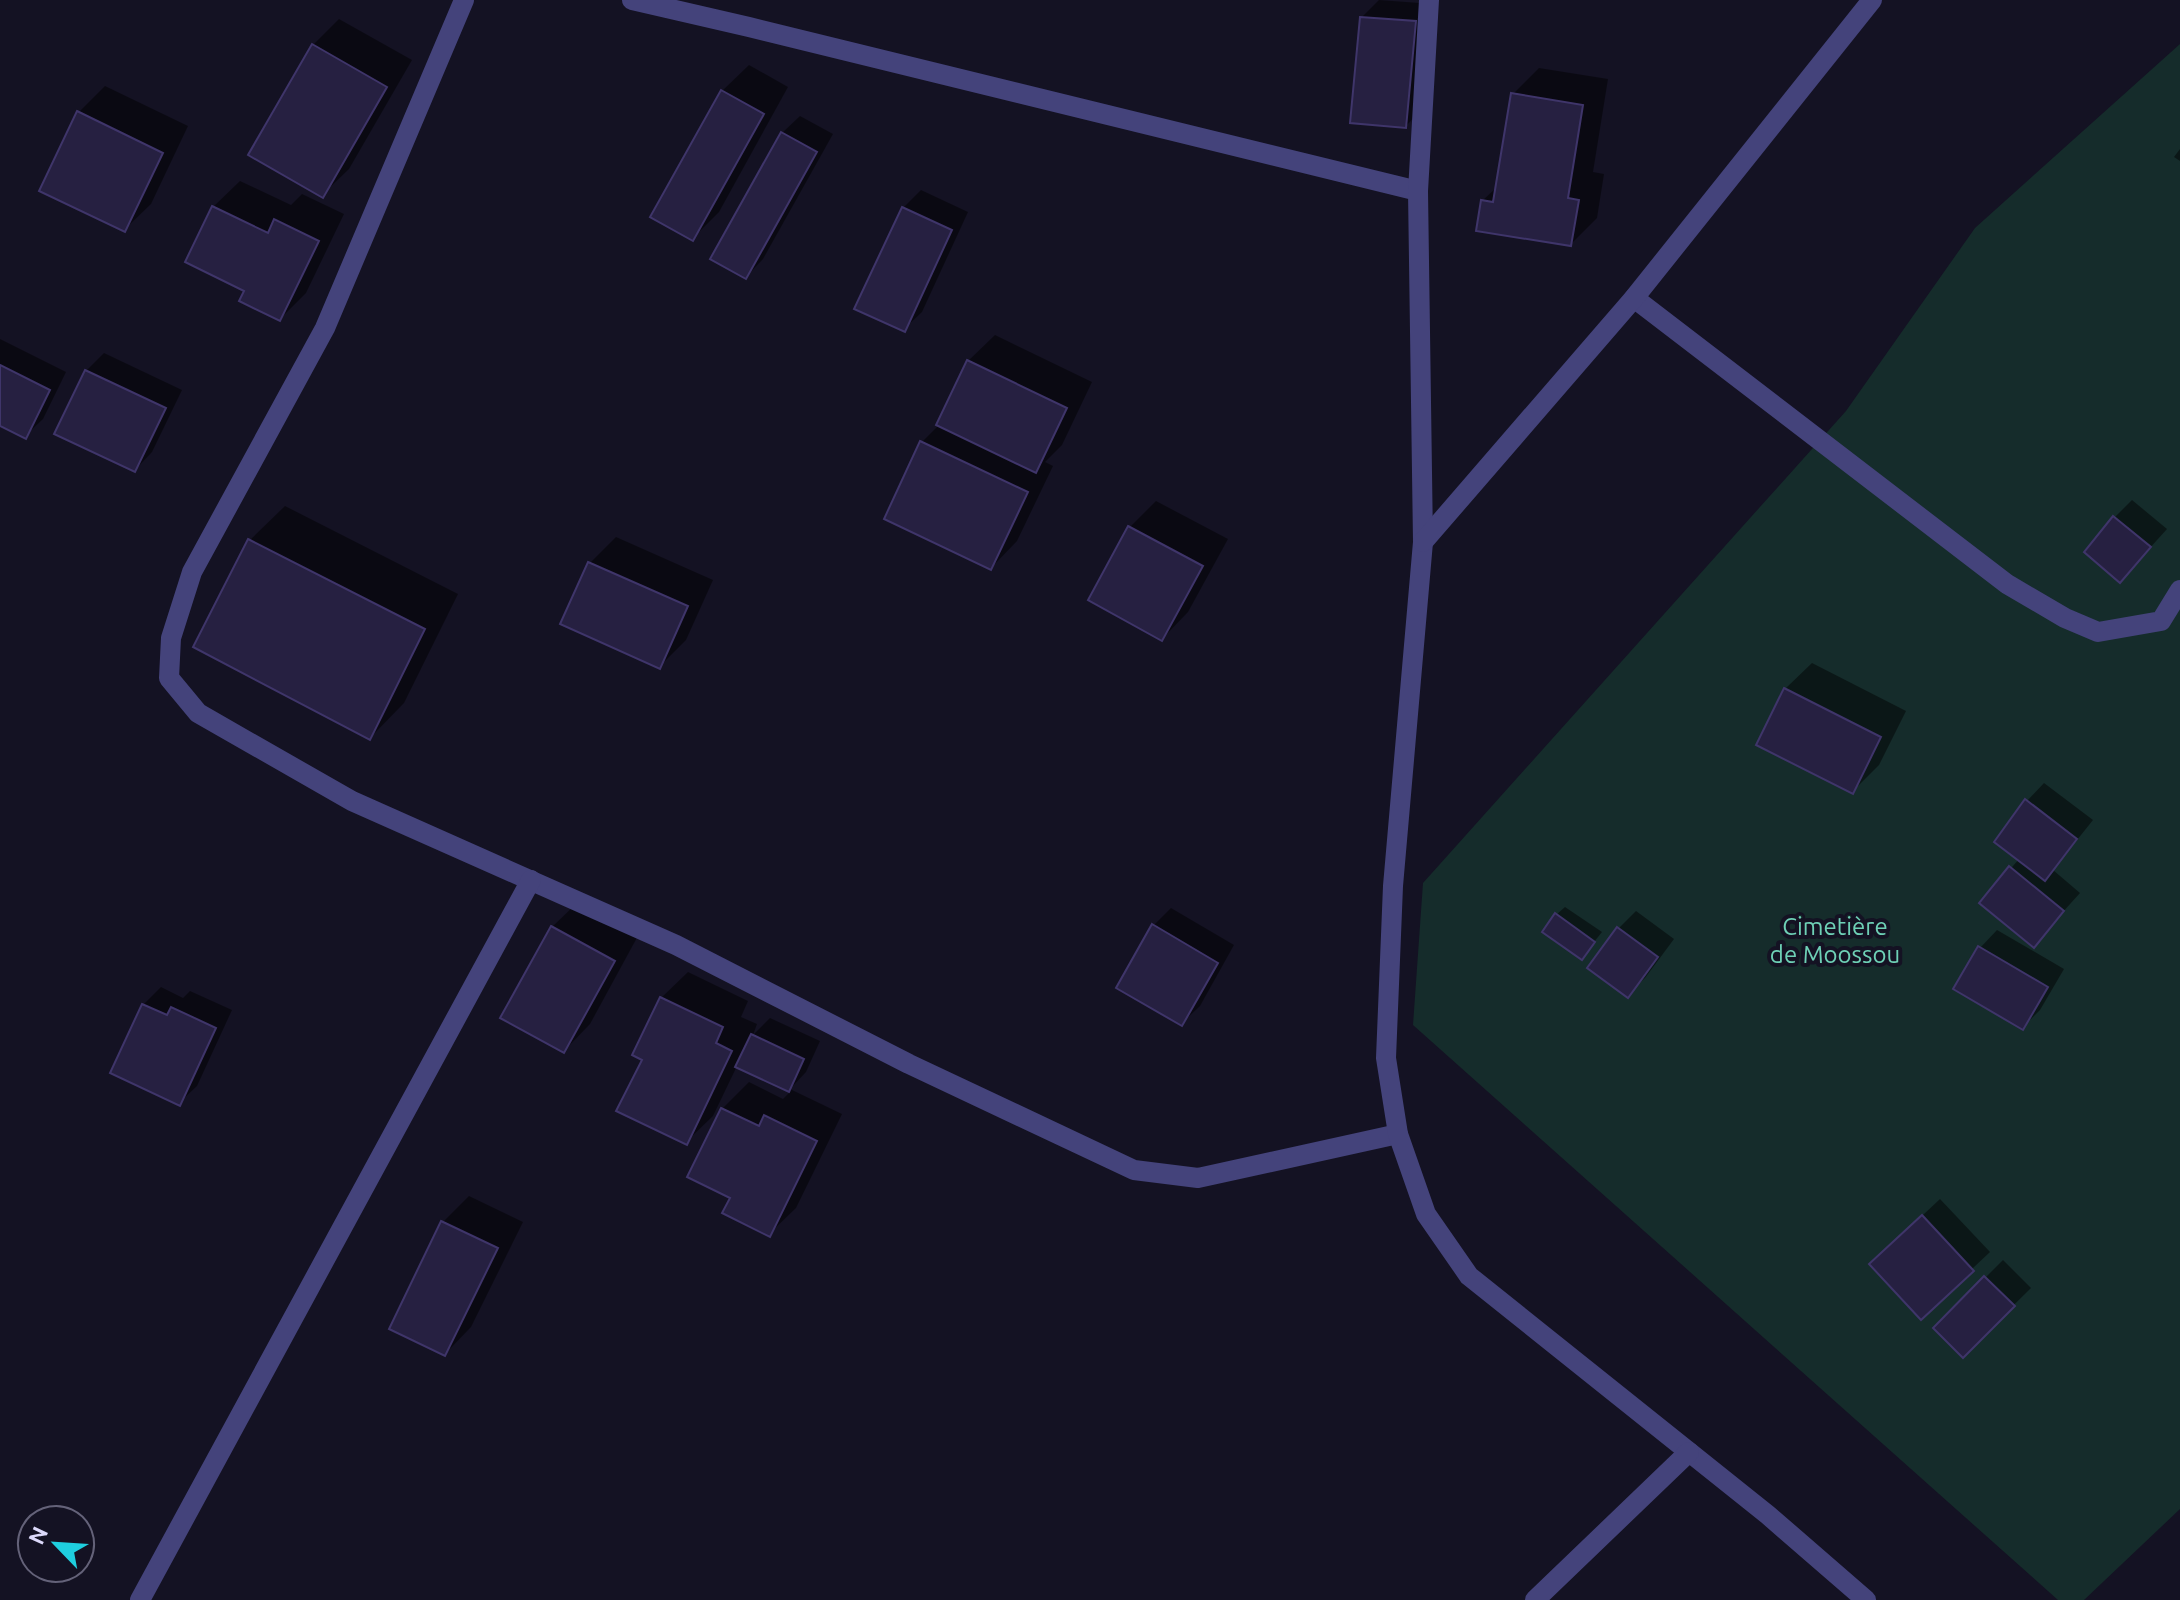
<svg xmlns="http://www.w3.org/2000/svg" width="2180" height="1600" viewBox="0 0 2180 1600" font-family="Ubuntu,sans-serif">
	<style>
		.green { fill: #152c2b }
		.shadow { fill: #0007 }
		.building { fill: #262041; stroke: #3f356a; stroke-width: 2 }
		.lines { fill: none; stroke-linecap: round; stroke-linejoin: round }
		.minor { stroke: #44437b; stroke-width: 20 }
		.labels { text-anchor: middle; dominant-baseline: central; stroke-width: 8; stroke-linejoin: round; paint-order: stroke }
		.park-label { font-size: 24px; fill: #6ed0b6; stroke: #141223 }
	</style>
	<rect width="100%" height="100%" fill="#141223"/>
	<!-- green -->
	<path class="green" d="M2180,44V1509L2084,1600H2058L1413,1025L1423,883L1846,411L1975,228Z"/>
	<!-- shadow -->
	<g class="shadow">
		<path d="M1379,0L1433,4L1423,108L1406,126L1362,17Z"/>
		<path d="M339,19L412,60L349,169L322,195L313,45Z"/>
		<path d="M749,65L788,87L719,212L693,238L722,91Z"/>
		<path d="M1539,68L1608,79L1593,172L1604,174L1597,218L1571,244L1482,201L1498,186L1513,94Z"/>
		<path d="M105,86L188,126L151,204L124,230L79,112Z"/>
		<path d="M800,116L833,134L763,259L746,277L782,133Z"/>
		<path d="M2180,149V161L2174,157Z"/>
		<path d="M240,181L291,205L302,194L344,214L306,293L280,319L213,207Z"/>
		<path d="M921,190L968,212L922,312L904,329L903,208Z"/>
		<path d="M995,335L1092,382L1062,445L1045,462L1053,466L1017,541L991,568L922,442L939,425L968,361Z"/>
		<path d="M0,339L66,372L43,419L25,436L0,423Z"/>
		<path d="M104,353L182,390L152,452L135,470L86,371Z"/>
		<path d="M2132,500L2167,529L2120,581L2086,552L2115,517Z"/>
		<path d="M1156,501L1228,539L1188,612L1162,639L1091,599L1130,527Z"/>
		<path d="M285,506L458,594L404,703L370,738L250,540Z"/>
		<path d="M616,537L713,580L686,640L660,666L590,563Z"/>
		<path d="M1812,663L1906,711L1879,765L1853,791L1785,689Z"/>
		<path d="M2044,783L2093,820L2053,870L2080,893L2033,945L1982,902L2019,859L2027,801Z"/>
		<path d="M579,901L639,934L590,1024L564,1051L552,927Z"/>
		<path d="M1565,907L1602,932L1582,957L1556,915Z"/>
		<path d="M1171,908L1234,945L1200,1006L1182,1023L1153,926Z"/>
		<path d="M1636,911L1674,939L1645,978L1627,995L1590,967L1619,928Z"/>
		<path d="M1997,930L2064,969L2040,1010L2023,1027L1980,948Z"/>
		<path d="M688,972L748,1001L741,1017L757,1024L753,1035L770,1018L820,1041L806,1072L790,1089L842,1114L796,1208L769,1234L732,1197L722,1109L749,1082L783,1099L791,1091L737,1066L713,1116L686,1142L644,1059L661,998Z"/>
		<path d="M161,987L183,998L190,991L232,1010L197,1086L179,1103L143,1005Z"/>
		<path d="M469,1196L523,1222L471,1327L445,1354L443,1222Z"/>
		<path d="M1940,1199L1990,1252L1921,1317L1889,1247Z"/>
		<path d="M2003,1260L2031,1288L1963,1355L1935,1328Z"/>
	</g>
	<!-- building -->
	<g class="building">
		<path d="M1360,17L1416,21L1406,128L1350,123Z"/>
		<path d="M312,44L387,87L323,198L248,155Z"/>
		<path d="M721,90L764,114L693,241L650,217Z"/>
		<path d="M1511,93L1583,105L1568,198L1579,200L1571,246L1476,231L1481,200L1493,202Z"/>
		<path d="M77,111L163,153L125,232L39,191Z"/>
		<path d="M781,132L817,152L746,279L710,259Z"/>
		<path d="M212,206L268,233L274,219L319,241L280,321L239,301L244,291L185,262Z"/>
		<path d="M902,207L952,230L905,332L854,309Z"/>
		<path d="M967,360L1067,408L1036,473L936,425Z"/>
		<path d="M0,365L50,390L26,439L0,426Z"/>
		<path d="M85,370L166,408L135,472L54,434Z"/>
		<path d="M920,441L1028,492L991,570L884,519Z"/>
		<path d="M2113,516L2151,547L2120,583L2084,552Z"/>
		<path d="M1128,526L1203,566L1162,641L1088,600Z"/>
		<path d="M248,539L425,629L370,740L193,647Z"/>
		<path d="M588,562L688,606L660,669L560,624Z"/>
		<path d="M1784,688L1881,737L1853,794L1756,745Z"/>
		<path d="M2025,799L2077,839L2045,881L1994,842Z"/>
		<path d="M2009,866L2064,911L2034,948L1979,903Z"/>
		<path d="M1555,913L1595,942L1582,960L1542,932Z"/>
		<path d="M1152,924L1218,963L1182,1026L1116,988Z"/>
		<path d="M551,926L615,961L564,1053L500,1018Z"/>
		<path d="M1617,927L1658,957L1628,998L1587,968Z"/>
		<path d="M1978,946L2048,987L2023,1030L1953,989Z"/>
		<path d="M660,997L723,1027L716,1043L732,1051L687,1145L616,1111L642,1060L632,1055Z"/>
		<path d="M142,1004L167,1015L171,1007L216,1028L180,1106L110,1073Z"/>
		<path d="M751,1034L804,1059L789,1092L735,1067Z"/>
		<path d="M721,1108L759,1126L764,1115L817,1141L770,1237L722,1213L730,1198L687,1177Z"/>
		<path d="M1922,1215L1974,1271L1921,1320L1869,1264Z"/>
		<path d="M441,1221L498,1248L445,1356L389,1329Z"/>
		<path d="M1984,1276L2015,1306L1963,1358L1933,1328Z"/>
	</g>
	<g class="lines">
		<!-- minor -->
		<g class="minor">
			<path d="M464,0L325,328L192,572L171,638L169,678L198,713L352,801L676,945L909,1064L1134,1170L1198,1178L1398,1134"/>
			<path d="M632,0L749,27L1418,191"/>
			<path d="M1429,0L1418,191L1423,542L1393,886L1386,1058L1398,1134L1426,1214L1469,1276L1768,1515L1866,1600"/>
			<path d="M1634,298L2007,584L2065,618L2098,632L2161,621L2180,590"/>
			<path d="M1423,542L1634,298L1872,0"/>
			<path d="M140,1600L531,880"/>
			<path d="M1535,1600L1689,1452"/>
		</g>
	</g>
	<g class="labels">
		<!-- park labels -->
		<g class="park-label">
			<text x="1835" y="926">Cimetière<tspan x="1835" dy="28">de Moossou</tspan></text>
		</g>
	</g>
	<!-- north arrow -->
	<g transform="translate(56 1544) rotate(295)"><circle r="38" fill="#141223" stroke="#646279" stroke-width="2"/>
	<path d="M0-6L14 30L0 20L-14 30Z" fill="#1fcfdf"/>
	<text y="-12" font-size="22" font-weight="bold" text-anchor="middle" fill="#dcd9fa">N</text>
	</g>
</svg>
